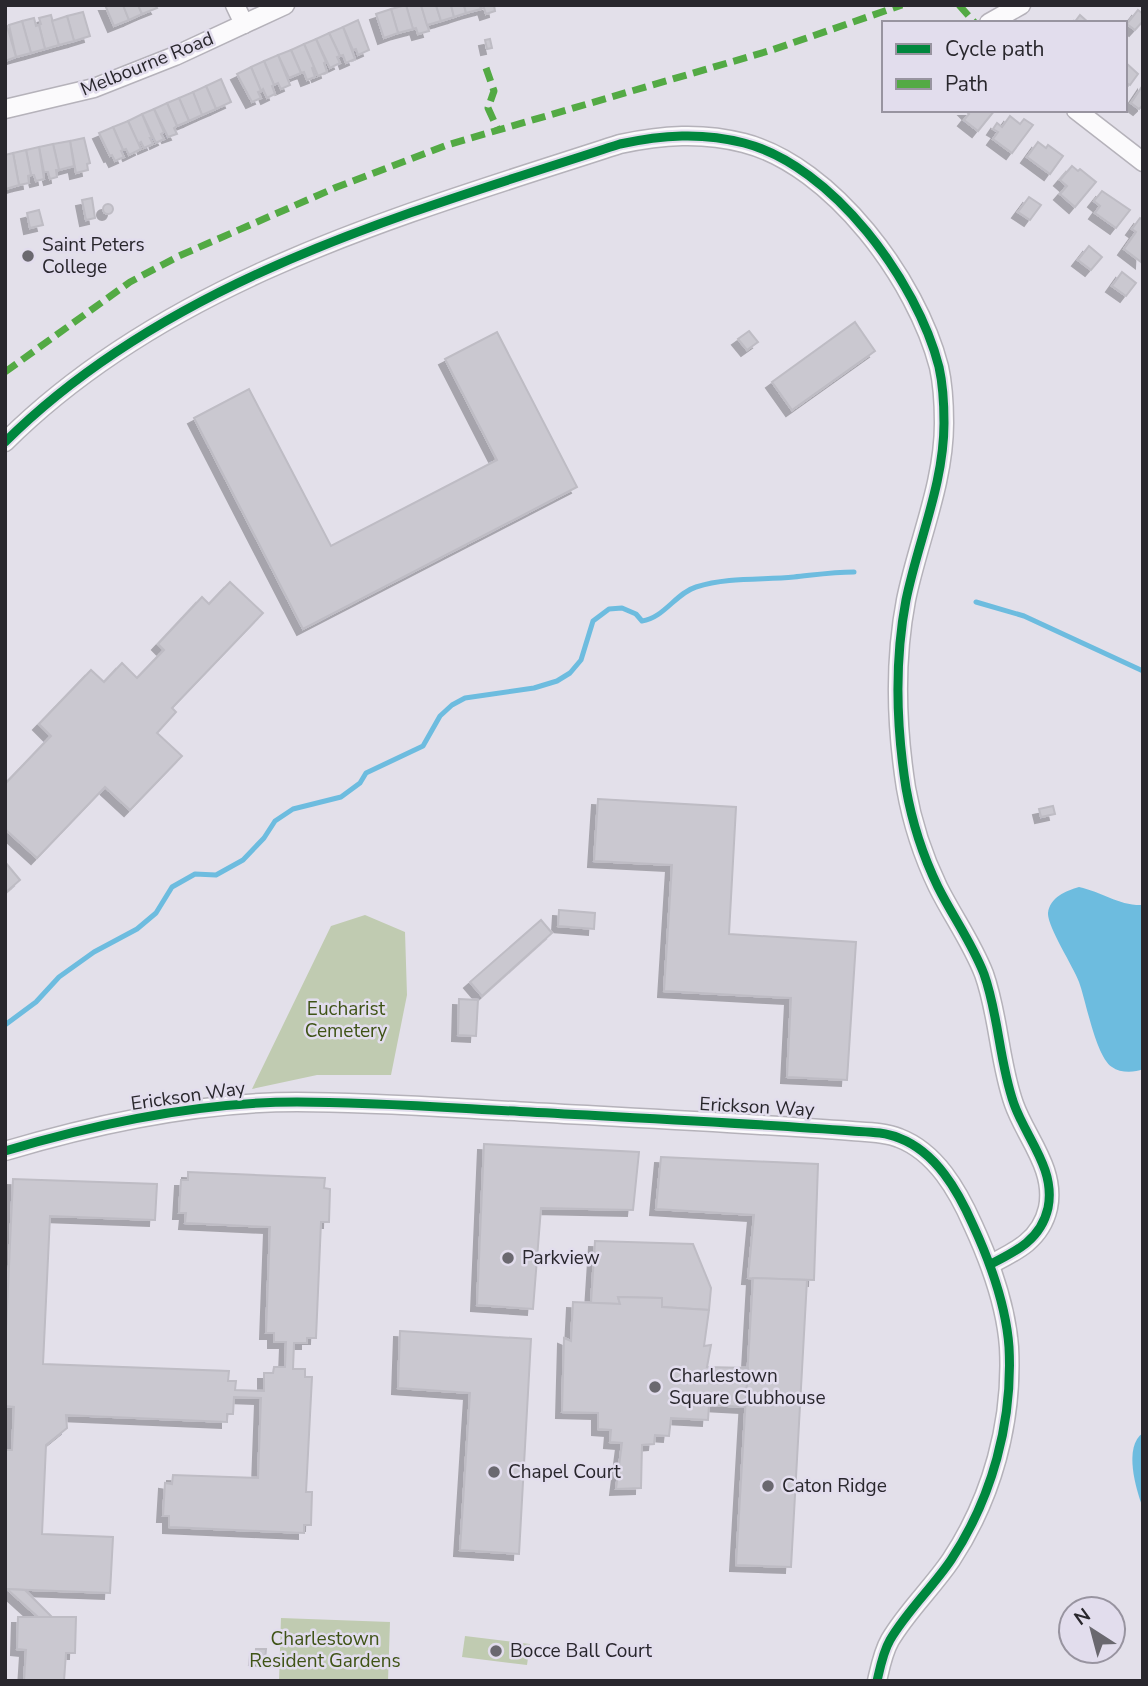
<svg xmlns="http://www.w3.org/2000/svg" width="1148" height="1686" viewBox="0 0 1148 1686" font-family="'Nunito Sans',sans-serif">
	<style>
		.green { fill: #c0cbb1 }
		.water { fill: #6dbcdf }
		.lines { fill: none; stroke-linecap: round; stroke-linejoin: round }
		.stream { stroke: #6dbcdf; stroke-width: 5 }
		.building { fill: #cac8d0; stroke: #bebcc4; stroke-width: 2; filter: url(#shadow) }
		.street-casing { stroke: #b5b2ba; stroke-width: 21 }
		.street { stroke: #fbfafc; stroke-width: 18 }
		.quiet { stroke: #53aa44; stroke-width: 7; stroke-dasharray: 14 7; stroke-linecap: butt }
		.cycleway-casing { stroke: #e2dded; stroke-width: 13 }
		.cycleway { stroke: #00873e; stroke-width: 9 }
		.poi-dot { fill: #6a686f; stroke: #e2dded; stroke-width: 2.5 }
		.labels { text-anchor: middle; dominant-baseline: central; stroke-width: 5; stroke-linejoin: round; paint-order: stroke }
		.street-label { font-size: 19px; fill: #29272d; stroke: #e2dded }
		.poi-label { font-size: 19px; fill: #29272d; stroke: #e2dded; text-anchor: start }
		.park-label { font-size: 19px; fill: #3f5316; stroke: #e2dded }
	</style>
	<defs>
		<filter id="shadow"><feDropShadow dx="-6" dy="6" stdDeviation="0" flood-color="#0004"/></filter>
	</defs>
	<rect width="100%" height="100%" fill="#e3e0ea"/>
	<!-- green -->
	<g class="green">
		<path d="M365,915L405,932L407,995L391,1075H317L252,1089L331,926Z"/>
		<path d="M281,1618L390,1622L388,1681H279Z"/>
		<path d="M465,1636L530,1644L527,1665L462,1657Z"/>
	</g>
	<!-- water -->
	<g class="water">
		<path d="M1079,887C1102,892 1119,906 1143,905V1069C1134,1073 1120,1073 1112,1067C1096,1057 1086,1001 1079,982C1073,966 1047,926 1048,913C1050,897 1066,891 1079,887Z"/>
		<path d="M1143,1433V1508C1136,1490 1123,1446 1143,1433Z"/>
	</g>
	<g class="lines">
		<!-- stream -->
		<g class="stream">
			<path d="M976,602L1024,616L1143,671"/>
			<path d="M5,1025L36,1002L59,977L94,952L137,929L156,913L172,887L195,874L216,875L243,860L264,838L275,821L293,809L341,797L360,783L366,773L423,746L440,716L452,705L465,698L534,688L557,681L570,673L581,660L593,621L609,609L622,608L636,614L642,621C664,618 676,593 696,587C728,577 762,580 794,577C814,575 833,572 854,572"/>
		</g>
	</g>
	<!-- building -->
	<g class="building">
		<path d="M105,5H123L129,20L114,26Z"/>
		<path d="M123,5H138L142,14L129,20Z"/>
		<path d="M138,5H155L157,8L142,14Z"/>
		<path d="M406,5H421L429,31L418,34L416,28L413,29Z"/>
		<path d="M406,5L413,29L398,33L391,9Z"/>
		<path d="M421,5H436L441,21L427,25Z"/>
		<path d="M436,5H451L454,17L441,21Z"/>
		<path d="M451,5H464L466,13L454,17Z"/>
		<path d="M464,5H480L481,9L466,13Z"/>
		<path d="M480,5H494L495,11L486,14L484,8L481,9Z"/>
		<path d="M391,9L398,33L384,38L376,14Z"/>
		<path d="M1138,10L1143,14V21L1135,30L1127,24Z"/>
		<path d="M83,12L90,36L74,41L67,16Z"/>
		<path d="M51,15L59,45L45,49L39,25L41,24L39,18Z"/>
		<path d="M1080,15L1089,23H1074Z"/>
		<path d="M67,16L74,41L59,45L52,21Z"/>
		<path d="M34,18L36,26L39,25L45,49L31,53L22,21Z"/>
		<path d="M358,20L369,50L358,55L356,49L353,50L343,27Z"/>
		<path d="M22,21L31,53L16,57L9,25Z"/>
		<path d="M5,26H7L16,57L5,61Z"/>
		<path d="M343,27L355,59L346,63L343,55L340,56L329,33Z"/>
		<path d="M329,33L340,56L337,57L340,63L330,68L316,39Z"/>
		<path d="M316,39L326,62L324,63L327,72L318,76L304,44Z"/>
		<path d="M490,39L492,48L487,49L485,40Z"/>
		<path d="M304,44L314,67L312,68L315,77L307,80L304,72L301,73L291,50Z"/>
		<path d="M291,50L301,73L289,78L278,55Z"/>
		<path d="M278,55L290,85L281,89L278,83L274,85L264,61Z"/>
		<path d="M264,61L274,85L272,86L275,94L267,98L263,89L261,91L251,67Z"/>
		<path d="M1125,62L1138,74L1130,85L1125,82Z"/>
		<path d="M251,67L261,91L258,92L261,98L252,102L237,74Z"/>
		<path d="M221,79L231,102L216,109L206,86Z"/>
		<path d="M1143,85V105L1139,109L1131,103Z"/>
		<path d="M206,86L216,109L202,115L193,92Z"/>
		<path d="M193,92L202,115L189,121L179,98Z"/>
		<path d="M179,98L189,121L177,126L167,103Z"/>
		<path d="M167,103L177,126L174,128L177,134L168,137L154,109Z"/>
		<path d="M154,109L164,132L161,134L164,139L156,143L142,114Z"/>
		<path d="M965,110H995L978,131L964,120L969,114Z"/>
		<path d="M142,114L152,138H150L153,144L144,148L141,142L138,144L128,121Z"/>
		<path d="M1010,116L1020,124L1024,119L1033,125L1012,153L993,139L998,132L993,129L997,123L1002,127Z"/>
		<path d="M128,121L141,149L129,155L126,149L123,150L113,127Z"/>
		<path d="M113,127L123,150L121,151L124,157L115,161L112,155L110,156L99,133Z"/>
		<path d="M84,138L90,163L87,164L88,170L76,173L70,141Z"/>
		<path d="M70,141L74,166L59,170L53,144Z"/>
		<path d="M1038,142L1046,148L1048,145L1063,156L1050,174L1027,157Z"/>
		<path d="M53,144L59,170H56L57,177L50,179L48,172H44L39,147Z"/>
		<path d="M39,147L44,179L36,181L34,175H31L26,150Z"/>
		<path d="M26,150L31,175L28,176L29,183L19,185L13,153Z"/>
		<path d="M13,153L19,185L6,189L5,155Z"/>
		<path d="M1072,166L1078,171L1080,169L1096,182L1075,207L1060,194L1067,186L1060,180Z"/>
		<path d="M1102,191L1130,210L1116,228L1095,213L1100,206L1094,201Z"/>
		<path d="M1029,197L1041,205L1030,220L1018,212Z"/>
		<path d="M92,198L95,218L86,220L82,200Z"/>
		<circle cx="108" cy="209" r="5"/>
		<path d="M39,210L43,225L30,228L27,213Z"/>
		<path d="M1140,218L1143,220L1141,262L1124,249L1136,232L1132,229Z"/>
		<path d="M1089,246L1102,257L1091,270L1078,260Z"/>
		<path d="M1122,272L1136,283L1126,296L1112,286Z"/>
		<path d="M855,322L875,351L792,410L772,382Z"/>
		<path d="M749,331L758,342L747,350L738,339Z"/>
		<path d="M497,332L577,487L303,629L194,418L249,389L331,546L497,460L445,359Z"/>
		<path d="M230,582L263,613L172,708L176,712L157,733L182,756L130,810L105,787L37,858L5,829V784L51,736L39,724L91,670L104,682L122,663L137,678L164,650L158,644L202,597L209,604Z"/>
		<path d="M598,799L736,807L729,934L856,942L847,1080L787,1077L791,998L664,991L672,865L594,861Z"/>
		<path d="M1053,806L1055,814L1041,817L1039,809Z"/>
		<path d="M5,862L20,880L5,893Z"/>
		<path d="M559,910L595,913L594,929L558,926Z"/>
		<path d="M541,920L552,933L482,996L470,982Z"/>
		<path d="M459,999L478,1000L476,1036L458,1035Z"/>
		<path d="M484,1144L639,1152L633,1210L541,1208L533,1309L477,1305Z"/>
		<path d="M661,1157L818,1164L814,1280L748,1278L754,1215L656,1209Z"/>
		<path d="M188,1172L325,1178L324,1188L330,1189L329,1222H321L316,1338H307V1343H294L293,1369H305V1377H312L306,1492H312L311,1525H304V1533L169,1527V1516H163L165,1483L172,1484L173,1475L258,1478L261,1398L234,1397L233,1414H227V1422L66,1415L67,1428L46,1445L42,1534L113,1537L110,1593L5,1589V1450H12L14,1407L5,1406V1352L13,1179L157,1184L155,1220L50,1216L43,1364L229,1371L228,1381H236L235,1390L264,1391V1373H273L274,1367H285L286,1342H274V1333H266L270,1227L185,1223L186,1213H179L181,1180H188Z"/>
		<path d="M595,1241L693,1244L711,1288L709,1310L662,1307V1298L618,1297L620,1304L591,1303Z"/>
		<path d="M753,1278L807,1280L791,1567L736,1565Z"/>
		<path d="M618,1297L662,1298V1307L709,1310L704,1346L711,1345L707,1367L748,1368L745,1407L709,1405L708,1420L671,1418L669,1436L655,1435L654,1444L642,1445L641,1488L616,1489L622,1443L610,1442L611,1430L598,1429V1413L562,1412L564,1338L571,1341L573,1302L620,1304Z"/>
		<path d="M400,1331L531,1339L519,1554L460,1550L470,1393L398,1388Z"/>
		<path d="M7,1589L25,1590L52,1617H38Z"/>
		<path d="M18,1617H76L75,1653H66L64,1681H24L26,1650L17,1649Z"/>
		<path d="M256,1649H266L265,1660L255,1659Z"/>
	</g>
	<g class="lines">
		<defs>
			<g id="street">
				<path d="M235,5L244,24"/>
				<path d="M989,23L1021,5"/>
				<path d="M5,109L94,88L175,56L285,5"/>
				<path d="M1076,110L1143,162"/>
				<path d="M5,442C170,278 405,214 620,144C662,135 702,132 744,143C833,166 917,281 939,367C943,385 944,404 944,423C944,484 918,541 906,600C894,663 896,724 906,788C912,822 923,856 938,887C953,917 972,943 984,974C999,1016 999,1062 1014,1104C1026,1138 1056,1169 1048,1208C1041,1239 1017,1251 991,1264"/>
				<path d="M5,1151C99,1123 199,1102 297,1102C374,1102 452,1108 530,1112C637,1118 745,1123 852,1131C868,1132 885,1132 899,1138C936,1152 958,1191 973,1225C991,1264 1006,1305 1009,1347C1013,1422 992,1498 951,1560C932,1588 907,1611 890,1640C883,1652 880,1668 877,1681"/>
			</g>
		</defs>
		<!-- street casing -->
		<use href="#street" class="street-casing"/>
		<!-- street -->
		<use href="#street" class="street"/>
		<!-- quiet -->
		<g class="quiet">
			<path d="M959,5L975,23"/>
			<path d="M486,68L494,91L488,108L498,130"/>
			<path d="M5,372L130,282L179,256L337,187L447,145L772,50L902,5"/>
		</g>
		<defs>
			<g id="cycleway">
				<path d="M5,442C170,278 405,214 620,144C662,135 702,132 744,143C833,166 917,281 939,367C943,385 944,404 944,423C944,484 918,541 906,600C894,663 896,724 906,788C912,822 923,856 938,887C953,917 972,943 984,974C999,1016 999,1062 1014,1104C1026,1138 1056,1169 1048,1208C1041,1239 1017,1251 991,1264"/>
				<path d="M5,1151C99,1123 199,1102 297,1102C374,1102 452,1108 530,1112C637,1118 745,1123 852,1131C868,1132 885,1132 899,1138C936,1152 958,1191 973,1225C991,1264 1006,1305 1009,1347C1013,1422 992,1498 951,1560C932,1588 907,1611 890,1640C883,1652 880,1668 877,1681"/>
			</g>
		</defs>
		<!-- cycleway casing -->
		<use href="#cycleway" class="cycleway-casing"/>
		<!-- cycleway -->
		<use href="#cycleway" class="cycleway"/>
	</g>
	<!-- markers -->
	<g class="poi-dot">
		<circle cx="28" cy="256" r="7"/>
		<circle cx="508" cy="1258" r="7"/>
		<circle cx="655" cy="1387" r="7"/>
		<circle cx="494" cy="1472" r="7"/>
		<circle cx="768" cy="1486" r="7"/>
		<circle cx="496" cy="1651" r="7"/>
	</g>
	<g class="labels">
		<!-- street labels -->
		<g class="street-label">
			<text transform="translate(147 64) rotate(-22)">Melbourne Road</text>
			<text transform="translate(188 1096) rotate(-8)">Erickson Way</text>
			<text transform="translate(757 1107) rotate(3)">Erickson Way</text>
		</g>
		<!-- poi labels -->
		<g class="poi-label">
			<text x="42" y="245">Saint Peters<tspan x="42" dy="22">College</tspan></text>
			<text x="522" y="1258">Parkview</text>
			<text x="669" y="1376">Charlestown<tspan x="669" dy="22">Square Clubhouse</tspan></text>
			<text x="508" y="1472">Chapel Court</text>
			<text x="782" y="1486">Caton Ridge</text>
			<text x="510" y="1651">Bocce Ball Court</text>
		</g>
		<!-- park labels -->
		<g class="park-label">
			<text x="346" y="1009">Eucharist<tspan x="346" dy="22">Cemetery</tspan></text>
			<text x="325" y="1639">Charlestown<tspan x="325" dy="22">Resident Gardens</tspan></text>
		</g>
	</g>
	<!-- border -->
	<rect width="1148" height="1686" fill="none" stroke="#29272d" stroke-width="14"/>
	<!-- legend -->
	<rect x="882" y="21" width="245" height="91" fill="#e2dded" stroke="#9894a0" stroke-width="2"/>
	<rect x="896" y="44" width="35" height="10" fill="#00873e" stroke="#9894a0" stroke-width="2"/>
	<text x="945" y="56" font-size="21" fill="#29272d">Cycle path</text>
	<rect x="896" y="79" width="35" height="10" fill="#53aa44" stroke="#9894a0" stroke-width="2"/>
	<text x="945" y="91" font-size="21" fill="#29272d">Path</text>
	<!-- north arrow -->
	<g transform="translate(1092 1630) rotate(324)"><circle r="33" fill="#e2dded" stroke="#9894a0" stroke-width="2"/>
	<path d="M0-5L12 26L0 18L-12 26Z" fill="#6a686f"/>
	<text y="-10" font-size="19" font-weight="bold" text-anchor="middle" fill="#29272d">N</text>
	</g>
</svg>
